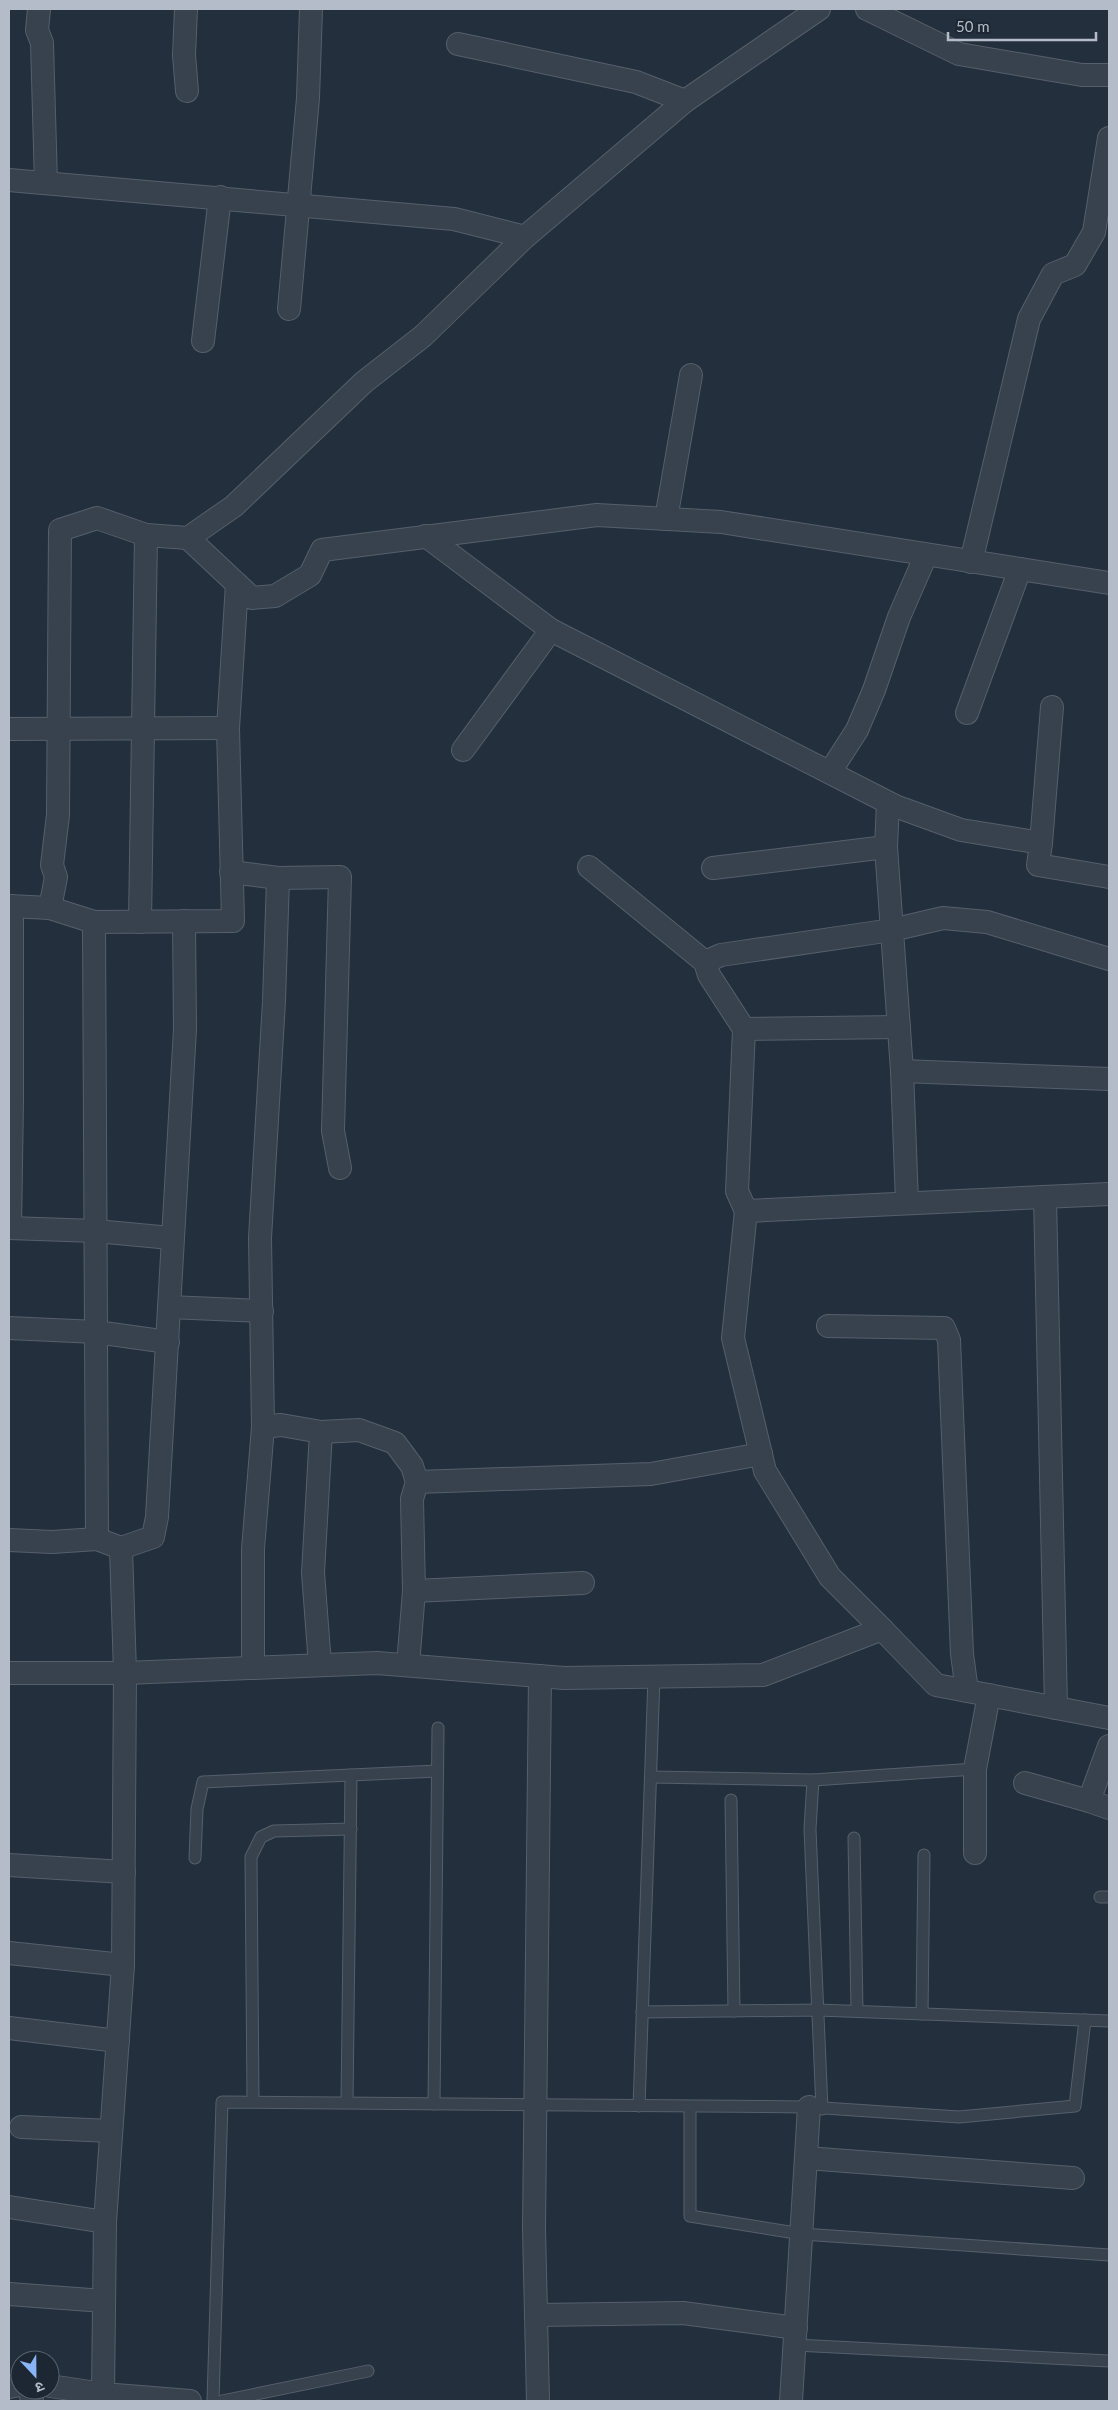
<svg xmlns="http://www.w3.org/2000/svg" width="1118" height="2410" viewBox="0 0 1118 2410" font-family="Lato,'Noto Sans Devanagari',sans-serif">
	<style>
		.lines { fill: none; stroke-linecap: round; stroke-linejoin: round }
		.service-casing { stroke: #565f6c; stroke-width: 13 }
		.minor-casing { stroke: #565f6c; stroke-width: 24 }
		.service { stroke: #38414e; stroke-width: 11 }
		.minor { stroke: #38414e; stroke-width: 22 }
	</style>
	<rect width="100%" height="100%" fill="#242f3e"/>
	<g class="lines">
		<defs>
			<g id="service">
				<path d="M651,1777L813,1780L975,1769"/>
				<path d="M813,1780L810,1829L822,2109"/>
				<path d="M731,1800L734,2011"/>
				<path d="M854,1838L857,2011"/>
				<path d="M195,1858L197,1809L203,1782L437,1771"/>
				<path d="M1100,1897H1109"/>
				<path d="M642,2012L818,2010L1109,2021"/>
				<path d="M922,2014L924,1855"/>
				<path d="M253,2100L251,1857L261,1837L274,1831L351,1829"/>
				<path d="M347,2102L351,1775"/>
				<path d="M434,2104L438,1728"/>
				<path d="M639,2106L654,1677"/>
				<path d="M690,2107V2216L802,2234L1109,2255"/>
				<path d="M795,2345L1109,2361"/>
				<path d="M213,2401L222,2102L809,2107L959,2117L1075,2106L1085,2020"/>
				<path d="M222,2401L368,2371"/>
			</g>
			<g id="minor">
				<path d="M39,9L37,30L42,43L46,183"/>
				<path d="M186,9L184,55L187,91"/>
				<path d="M867,9L959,54L1082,75H1109"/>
				<path d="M458,44L636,82L685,101"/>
				<path d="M9,180L454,219L525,237L423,336L364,382L234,506L188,538L146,535L97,518L60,530L58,815L52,865L56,877L50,908"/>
				<path d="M525,237L685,101L819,9"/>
				<path d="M289,309L308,98L311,9"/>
				<path d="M203,341L220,197"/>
				<path d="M666,519L691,375"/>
				<path d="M426,536L551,630L895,806L961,830L1041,843L1038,865L1109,877"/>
				<path d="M188,538L237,584"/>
				<path d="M971,562L1029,319L1053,274L1075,265L1094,232L1109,138"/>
				<path d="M967,713L1020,569"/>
				<path d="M9,729L228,728"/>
				<path d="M463,750L551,630"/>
				<path d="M830,772L857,730L874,690L899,617L926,555"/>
				<path d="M888,803L886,847L902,1071L907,1202"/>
				<path d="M1041,843L1052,707"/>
				<path d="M589,867L705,962L709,975L744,1029L737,1191L746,1211"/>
				<path d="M713,868L886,847"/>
				<path d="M231,872L278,878L340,877L333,1131L340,1168"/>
				<path d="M9,906L50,908L94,922"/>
				<path d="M140,922L146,535"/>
				<path d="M705,962L721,955L892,930L943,918L987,922L1109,959"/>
				<path d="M744,1029L899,1027"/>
				<path d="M902,1071L1109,1079"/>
				<path d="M1045,1197L1056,1708"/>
				<path d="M9,1228L96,1231L171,1238"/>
				<path d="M10,1228L12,1100V906"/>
				<path d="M169,1307L262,1311"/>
				<path d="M828,1326L944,1328L949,1340L962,1654L967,1691"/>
				<path d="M9,1328L96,1332L168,1342"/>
				<path d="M263,1427L281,1425L321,1432L359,1430L395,1443L412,1466L417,1482L412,1499L414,1591L408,1665"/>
				<path d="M417,1482L651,1474L761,1454"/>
				<path d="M97,1539L94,922L233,921L228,728L237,584L252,598L275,596L310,575L322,550L597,515L721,522L1109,583"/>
				<path d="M9,1540L52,1542L97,1539L121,1548L153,1537L157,1517L185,1029L184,921"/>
				<path d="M121,1548L125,1673L123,1965L105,2222L103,2394L190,2401"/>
				<path d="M414,1591L583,1583"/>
				<path d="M882,1629L830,1577L765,1471L733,1338L746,1211L1109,1194"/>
				<path d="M320,1665L313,1573L321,1432"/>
				<path d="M253,1668V1549L263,1427L260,1238L274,1001L278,878"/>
				<path d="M9,1673H125L377,1663L564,1678L763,1675L882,1629L936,1685L1109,1718"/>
				<path d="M1109,1746L1089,1801L1109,1808"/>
				<path d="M1025,1783L1089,1801"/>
				<path d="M975,1853V1769L989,1695"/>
				<path d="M9,1865L124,1872"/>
				<path d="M9,1953L123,1965"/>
				<path d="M9,2028L118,2041"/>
				<path d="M21,2127L111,2131"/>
				<path d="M806,2158L1073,2178"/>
				<path d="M9,2207L105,2222"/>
				<path d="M9,2294L104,2301"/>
				<path d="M536,2315L683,2313L796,2328"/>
				<path d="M50,2386L103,2394"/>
				<path d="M9,2387L20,2385"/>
				<path d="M30,2390L32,2401"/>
				<path d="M538,2401L534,2229L540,1676"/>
				<path d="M791,2401L809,2107"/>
			</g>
		</defs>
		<!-- service casing -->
		<use href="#service" class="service-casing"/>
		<!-- minor casing -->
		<use href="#minor" class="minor-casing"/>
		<!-- service -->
		<use href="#service" class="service"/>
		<!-- minor -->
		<use href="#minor" class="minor"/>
	</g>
	<!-- border -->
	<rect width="1118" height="2410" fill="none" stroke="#b4bcc9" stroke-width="20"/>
	<!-- north arrow -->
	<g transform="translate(35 2375) rotate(158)"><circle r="24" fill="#1d2633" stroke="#59626f"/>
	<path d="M0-4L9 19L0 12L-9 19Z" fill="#8ab4f8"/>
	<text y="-8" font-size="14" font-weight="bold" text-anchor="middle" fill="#b4bcc9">उ</text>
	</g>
	<!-- scale -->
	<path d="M948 32v8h148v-8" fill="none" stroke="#b4bcc9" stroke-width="2.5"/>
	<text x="956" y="32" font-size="15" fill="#b4bcc9" stroke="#1d2633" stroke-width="4" paint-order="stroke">50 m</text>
</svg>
